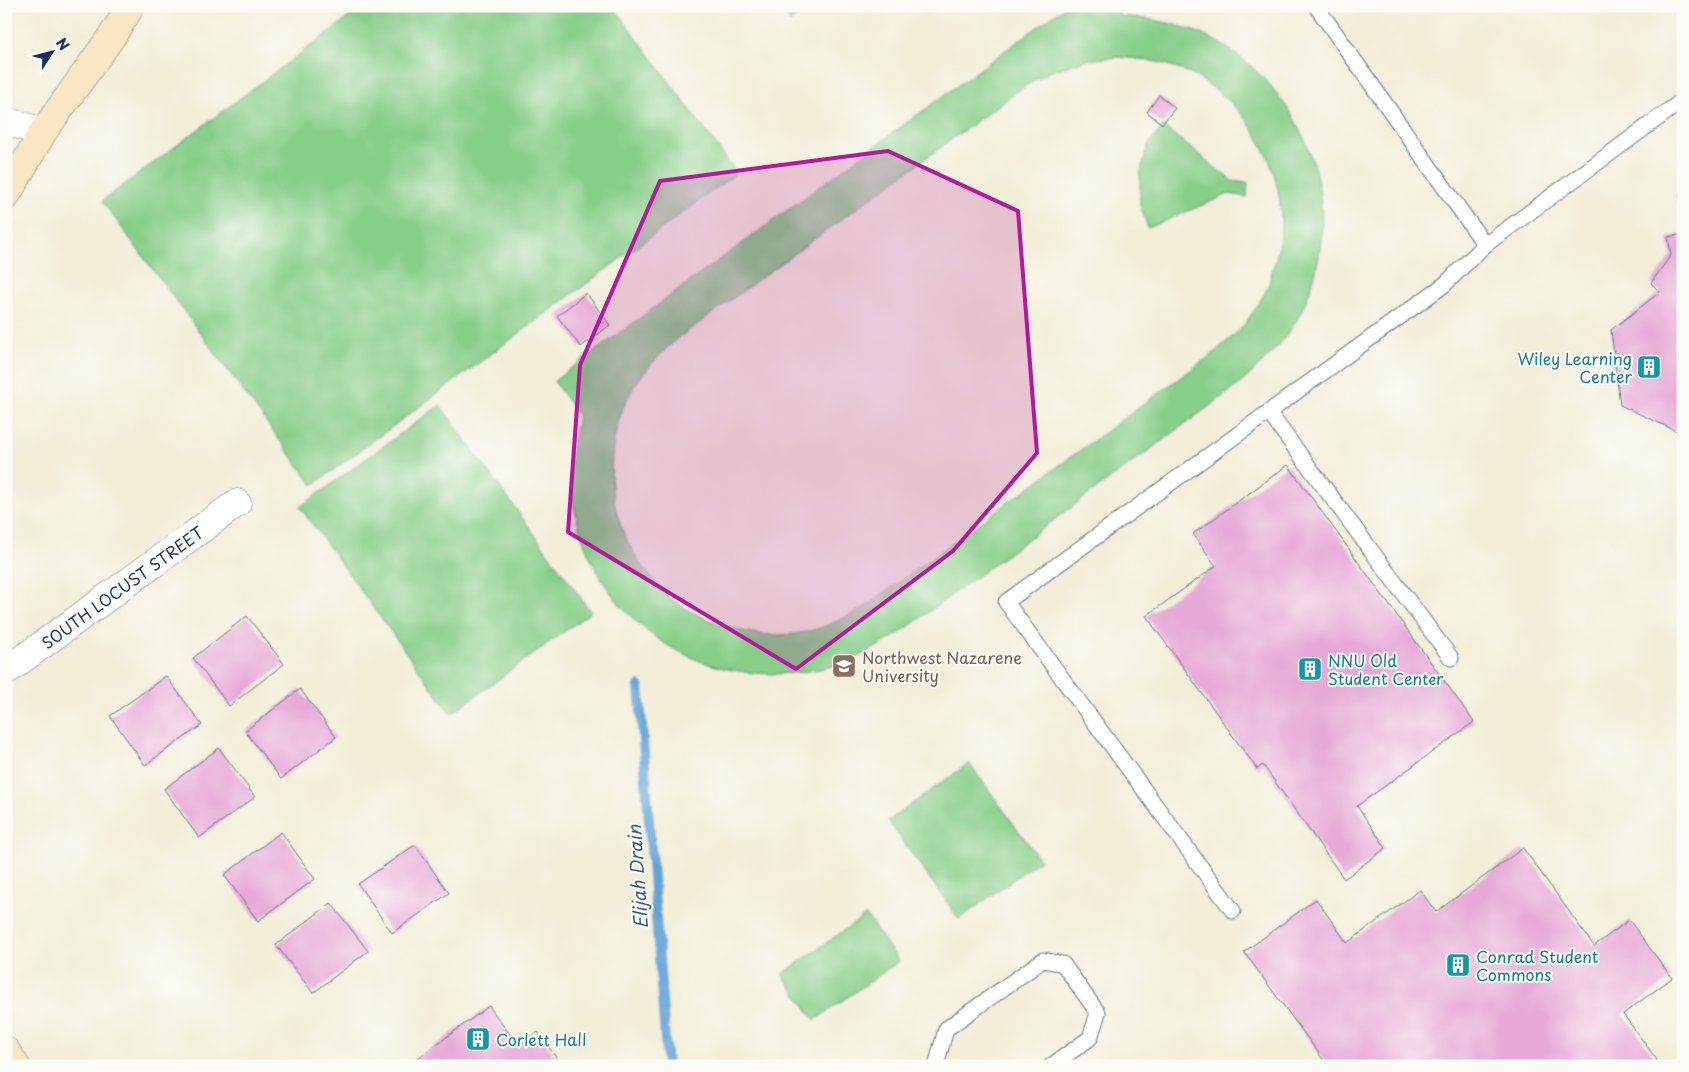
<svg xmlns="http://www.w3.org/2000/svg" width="1689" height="1072" viewBox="0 0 1689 1072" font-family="'Playpen Sans',sans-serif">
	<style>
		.green { fill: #87ce89; stroke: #517e74; fill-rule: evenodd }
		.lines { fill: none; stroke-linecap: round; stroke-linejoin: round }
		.stream { stroke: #64a4d7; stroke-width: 10 }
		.building { fill: #e7aad8 }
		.service-casing { stroke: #667289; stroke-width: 17 }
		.minor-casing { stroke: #667289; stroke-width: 29 }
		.secondary-casing { stroke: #667289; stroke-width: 29 }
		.service { stroke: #fff; stroke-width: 15 }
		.minor { stroke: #fff; stroke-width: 28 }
		.secondary { stroke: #f9e7c3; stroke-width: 28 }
		.marked { fill: #b5179e; fill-opacity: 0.2; stroke: #b5179e; stroke-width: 4; stroke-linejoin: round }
		.labels { text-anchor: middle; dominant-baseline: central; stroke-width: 4; stroke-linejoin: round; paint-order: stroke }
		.culture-label { font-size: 16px; fill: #0d838f; stroke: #fdfcf7; text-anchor: start }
		.street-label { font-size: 16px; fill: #1b2f5e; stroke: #fdfcf7 }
		.education-label { font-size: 16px; fill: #785e54; stroke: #fdfcf7; text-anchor: start }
		.water-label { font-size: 18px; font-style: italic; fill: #355888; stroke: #fdfcf7 }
	</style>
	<rect width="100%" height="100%" fill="#fdfcf7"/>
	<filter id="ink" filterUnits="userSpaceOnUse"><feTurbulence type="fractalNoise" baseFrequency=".02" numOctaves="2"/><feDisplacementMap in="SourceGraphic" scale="10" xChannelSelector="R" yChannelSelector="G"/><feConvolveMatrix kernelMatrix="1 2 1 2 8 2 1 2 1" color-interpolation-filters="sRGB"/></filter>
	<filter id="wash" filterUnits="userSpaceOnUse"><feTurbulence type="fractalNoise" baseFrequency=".0096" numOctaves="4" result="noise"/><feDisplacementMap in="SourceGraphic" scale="20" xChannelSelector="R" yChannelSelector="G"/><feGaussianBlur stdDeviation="1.12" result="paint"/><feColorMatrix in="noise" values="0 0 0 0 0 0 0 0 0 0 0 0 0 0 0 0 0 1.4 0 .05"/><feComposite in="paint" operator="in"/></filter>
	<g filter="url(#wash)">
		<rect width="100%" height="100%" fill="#f2eed8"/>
		<!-- green -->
		<g class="green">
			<path d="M364,6H613L737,173L313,485L102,201Z"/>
			<path d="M779,6H811L790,22Z"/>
			<path d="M1066,6H1114L1121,16C1155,19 1189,25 1219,43C1315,100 1351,223 1296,321C1282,345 1261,364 1241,383L897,635C875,648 854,661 829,667C699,699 583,617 571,484C569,461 574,439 578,416L554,381ZM1117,57C1140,59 1163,61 1184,71C1259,104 1300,194 1272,271C1270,279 1268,288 1263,296C1257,306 1250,318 1242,327C1233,337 1223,344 1214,353L863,608C843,619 823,629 800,633C772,638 741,633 715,622C699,616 682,608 669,597C663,592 658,585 654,580C612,534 601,472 621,414C631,383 654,360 677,339L1022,88L1049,72L1085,60Z"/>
			<path d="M1163,126L1232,181L1248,183L1247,197L1229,194L1148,228L1140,205V174L1148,145Z"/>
			<path d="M440,405L591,612L451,714L300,507Z"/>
			<path d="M969,763L1040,860L959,919L888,821Z"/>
			<path d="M866,915L899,961L815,1020L782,974Z"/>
		</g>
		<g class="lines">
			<!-- stream -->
			<path class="stream" d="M639,686L667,1066"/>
		</g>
		<g id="blocks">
			<!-- building -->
			<g class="building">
				<path d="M1159,95L1175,108L1162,124L1147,112Z"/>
				<path d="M1683,192V212H1682L1679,195Z"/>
				<path d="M1683,234V434L1620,405L1611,330L1660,292L1651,283L1671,255L1668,237Z"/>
				<path d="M586,293L610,325L581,347L557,316Z"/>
				<path d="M1288,465L1474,722L1357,806L1386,848L1344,879L1263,765L1257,769L1146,616L1216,566L1193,534Z"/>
				<path d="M247,616L284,664L229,706L193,658Z"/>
				<path d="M166,676L202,725L145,765L110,716Z"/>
				<path d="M300,689L336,737L281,779L245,731Z"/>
				<path d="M219,748L255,797L199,838L164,789Z"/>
				<path d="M281,832L315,879L258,921L224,875Z"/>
				<path d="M415,845L449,893L392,933L358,884Z"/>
				<path d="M1523,848L1594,946L1629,920L1672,978L1623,1014L1657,1060L1649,1066H1328L1244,952L1316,899L1347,943L1420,890L1436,912Z"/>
				<path d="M331,903L368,951L313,993L276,945Z"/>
				<path d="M489,1006L518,1046L538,1032L562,1066H407Z"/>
			</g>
		</g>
	</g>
	<g filter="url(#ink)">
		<use href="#blocks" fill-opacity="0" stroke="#667289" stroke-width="1"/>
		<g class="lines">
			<defs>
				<g id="service">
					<path d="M1316,6L1485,245"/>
					<path d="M1269,413L1451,658"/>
					<path d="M1233,911L1006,602L1444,285L1485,245L1683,100"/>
					<path d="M936,1066L946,1029L1043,960L1063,964L1098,1013L1090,1038L1051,1066"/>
				</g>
				<g id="minor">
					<path d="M6,121L43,132"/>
					<path d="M6,671L237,503"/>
				</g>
				<g id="secondary">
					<path d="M6,196L43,132L112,36L131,6"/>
					<path d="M6,1051L16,1066"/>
				</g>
			</defs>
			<!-- service casing -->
			<use href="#service" class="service-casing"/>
			<!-- minor casing -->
			<use href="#minor" class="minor-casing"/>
			<!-- secondary casing -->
			<use href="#secondary" class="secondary-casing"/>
			<!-- service -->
			<use href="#service" class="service"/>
			<!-- minor -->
			<use href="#minor" class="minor"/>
			<!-- secondary -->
			<use href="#secondary" class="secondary"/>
		</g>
	</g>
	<!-- marked area -->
	<path class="marked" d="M888,151L1018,211L1037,453L953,551L796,669L568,532L580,365L660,181Z"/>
	<!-- icons -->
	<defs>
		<symbol id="building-square" viewBox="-11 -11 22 22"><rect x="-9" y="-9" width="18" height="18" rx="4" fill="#0f9aa8" stroke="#fdfcf7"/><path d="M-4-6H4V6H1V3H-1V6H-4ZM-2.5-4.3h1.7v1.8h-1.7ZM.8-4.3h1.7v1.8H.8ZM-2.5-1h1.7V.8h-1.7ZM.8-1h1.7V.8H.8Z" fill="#fff"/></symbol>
		<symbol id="university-square" viewBox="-11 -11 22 22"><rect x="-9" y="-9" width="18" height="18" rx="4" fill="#8d6e63" stroke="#fdfcf7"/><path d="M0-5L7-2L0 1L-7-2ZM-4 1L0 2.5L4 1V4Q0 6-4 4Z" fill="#fff"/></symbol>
	</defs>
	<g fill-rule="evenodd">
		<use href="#building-square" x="1635" y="353" width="28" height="28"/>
		<use href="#university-square" x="830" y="652" width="28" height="28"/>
		<use href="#building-square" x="1296" y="655" width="28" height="28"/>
		<use href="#building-square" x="1444" y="951" width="28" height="28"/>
		<use href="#building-square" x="464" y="1025" width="28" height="28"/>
	</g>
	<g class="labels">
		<!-- culture labels -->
		<g class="culture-label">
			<text x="1632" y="358" text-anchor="end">Wiley Learning<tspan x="1632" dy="18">Center</tspan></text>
			<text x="1328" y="660">NNU Old<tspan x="1328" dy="18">Student Center</tspan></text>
			<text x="1476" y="956">Conrad Student<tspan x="1476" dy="18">Commons</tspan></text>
			<text x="496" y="1039">Corlett Hall</text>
		</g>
		<!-- street labels -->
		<g class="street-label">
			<text transform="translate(122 587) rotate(-36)">SOUTH LOCUST STREET</text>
		</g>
		<!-- education labels -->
		<g class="education-label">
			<text x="862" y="657">Northwest Nazarene<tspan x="862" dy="18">University</tspan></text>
		</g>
		<!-- water labels -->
		<g class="water-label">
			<text transform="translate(637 877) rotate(-94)">Elijah Drain</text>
		</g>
	</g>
	<!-- margin -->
	<rect width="1689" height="1072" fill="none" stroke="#fdfcf7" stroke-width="25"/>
	<!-- north arrow -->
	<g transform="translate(52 52) rotate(54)" stroke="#fdfcf7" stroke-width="4" paint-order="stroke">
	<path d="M0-4L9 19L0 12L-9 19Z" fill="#1b2f5e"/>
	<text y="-8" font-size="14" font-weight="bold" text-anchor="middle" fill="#1b2f5e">N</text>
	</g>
</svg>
